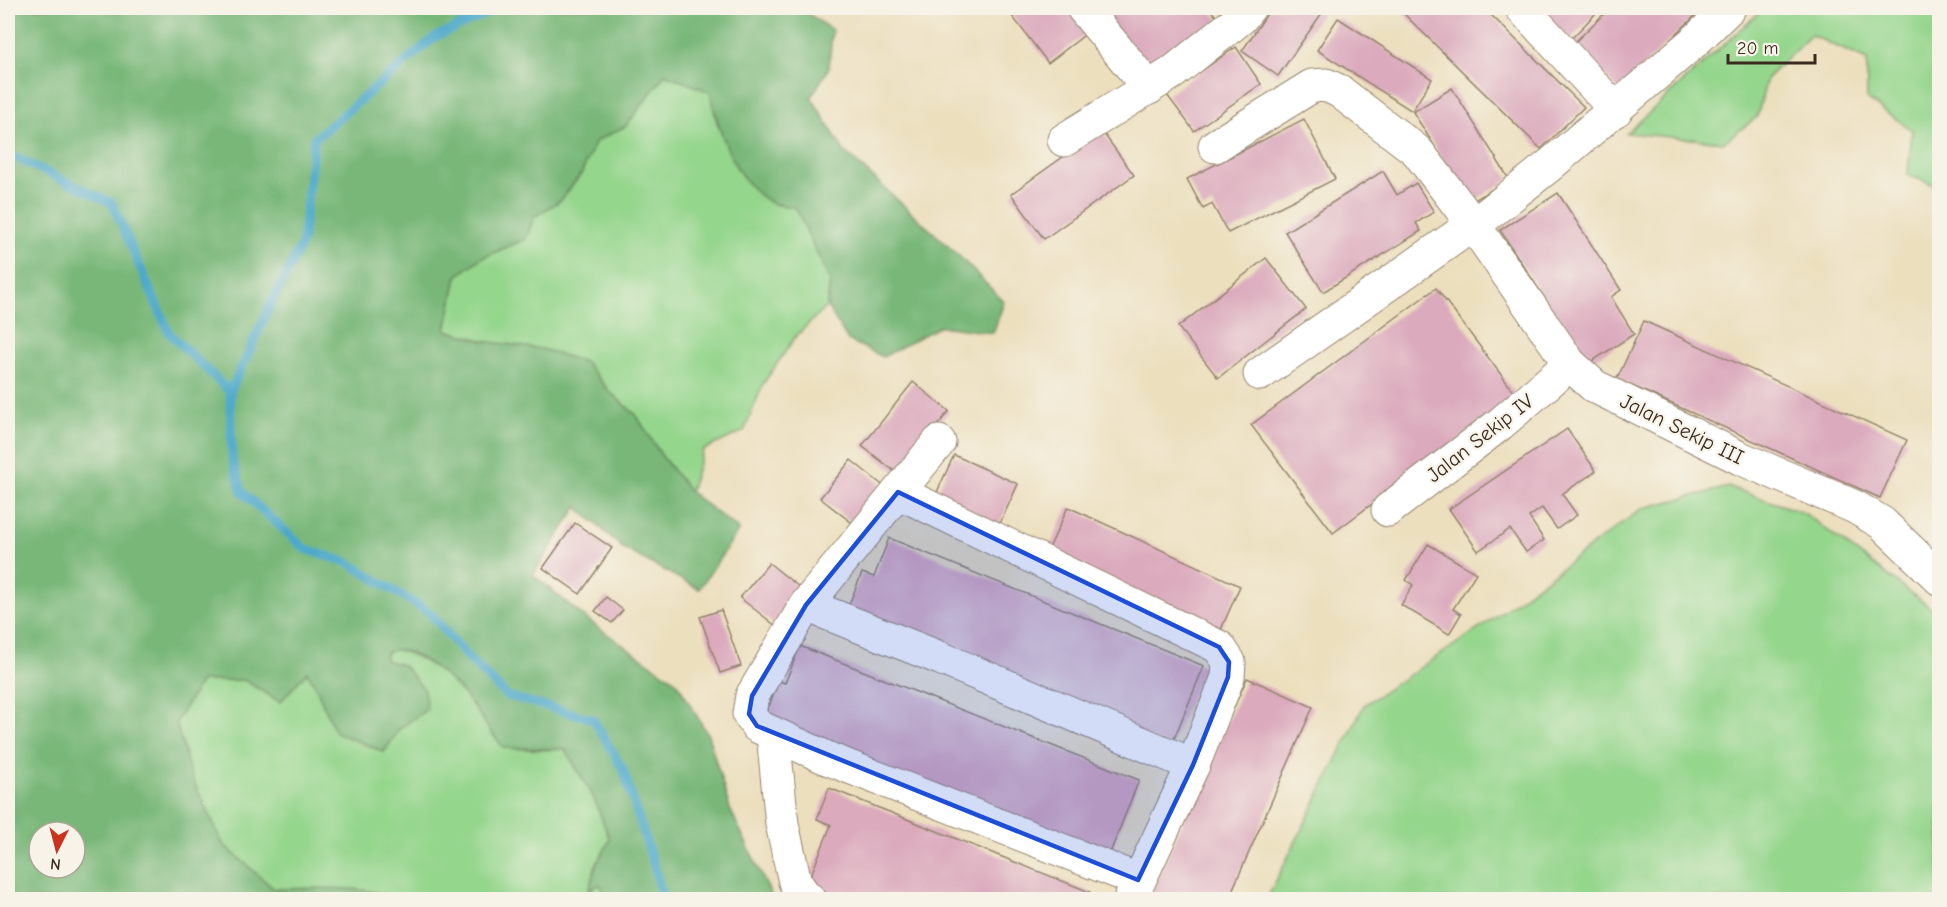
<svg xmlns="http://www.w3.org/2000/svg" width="1947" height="907" viewBox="0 0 1947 907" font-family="'Comic Neue',sans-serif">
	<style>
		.green { fill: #95d68d; stroke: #688056; stroke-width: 1.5 }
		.forest { fill: #78b778; stroke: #5a704b; stroke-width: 1.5; fill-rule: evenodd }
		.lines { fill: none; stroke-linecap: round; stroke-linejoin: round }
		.stream { stroke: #4ba9ca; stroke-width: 9 }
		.building { fill: #dbaabd }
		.minor-casing { stroke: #94846e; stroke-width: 35 }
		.minor { stroke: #fff; stroke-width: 33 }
		.marked { fill: #1d4ed8; fill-opacity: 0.2; stroke: #1d4ed8; stroke-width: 4.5; stroke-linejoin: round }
		.labels { text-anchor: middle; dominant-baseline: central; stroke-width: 4.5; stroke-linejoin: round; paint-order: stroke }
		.street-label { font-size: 21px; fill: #3b2a1e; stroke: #f7f3e8 }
	</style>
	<rect width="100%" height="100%" fill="#f7f3e8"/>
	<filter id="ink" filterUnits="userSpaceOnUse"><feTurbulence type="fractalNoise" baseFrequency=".0167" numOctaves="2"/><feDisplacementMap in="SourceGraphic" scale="12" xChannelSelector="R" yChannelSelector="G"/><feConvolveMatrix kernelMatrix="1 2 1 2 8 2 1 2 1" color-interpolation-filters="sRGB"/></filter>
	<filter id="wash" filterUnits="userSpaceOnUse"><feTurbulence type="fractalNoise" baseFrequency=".008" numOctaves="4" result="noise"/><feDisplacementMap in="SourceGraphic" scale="24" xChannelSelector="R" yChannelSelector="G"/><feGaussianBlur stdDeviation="1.35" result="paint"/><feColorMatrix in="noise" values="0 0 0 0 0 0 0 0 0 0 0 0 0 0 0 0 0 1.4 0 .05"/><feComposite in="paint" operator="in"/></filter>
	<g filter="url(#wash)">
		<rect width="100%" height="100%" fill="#ecdfbe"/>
		<!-- green -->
		<g class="green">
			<path d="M1764,8H1939V187L1908,175L1912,130L1867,99V60L1811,35L1767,78L1757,117L1724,142L1627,133Z"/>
			<path d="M665,74L710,92L717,123L729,148L769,202L796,208L830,281L827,306L796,336L763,384L744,431L703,450L690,492L661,455L636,415L610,392L585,362L496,344L446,330L457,276L481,258L526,239L534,217L561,200L581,174L596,141L626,126Z"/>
			<path d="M1729,487L1804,513L1939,614V899H1267L1364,705L1483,626L1643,508Z"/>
			<path d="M393,649C425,656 450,677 471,703C482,718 491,734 504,748L544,750L565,749L593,796L610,840L596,865L589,889L600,884L607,899L396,900C373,885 303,889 274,889L223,844L190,774L176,722L200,681L244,680L280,702L307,672L316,687L335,732L384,752L400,728L427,709L385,660L387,652Z"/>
		</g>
		<!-- forest -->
		<path class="forest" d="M8,8H800L832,30L829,68L811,97L844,151L960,257L1004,302L993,333L940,326L883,357L848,340L827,306L830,281L796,208C787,206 776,206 768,201C733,180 719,130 710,92L665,74L626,126L596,141L581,174L561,200L534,217L526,239L481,258L457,276L446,330L484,341L542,349L585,362L610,392L636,415L661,455L690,492L739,530L699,589L624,549L577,507L533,575L597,627L677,682L708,735L730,809L773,899H607L600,884L589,890L596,865L610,840L593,796L565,749L504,748C491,734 482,717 470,702C456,684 412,640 387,652L385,660L403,665L424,689L427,709L400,728L384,752L335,732L316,687L307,672L280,702L244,680L201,681L176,722L190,774L223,844L274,889C303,889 373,884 395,899H8ZM39,832H75V868H39Z"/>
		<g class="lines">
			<!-- stream -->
			<g class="stream">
				<path d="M499,8L435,37L314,139L302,243L269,308L230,392L232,459L242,492L305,549L349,563L430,613L468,658L507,696L593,719L623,769L655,869L663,900"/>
				<path d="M8,154L112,203L169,333L230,392"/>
			</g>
		</g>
		<g id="blocks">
			<!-- building -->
			<g class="building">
				<path d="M1006,8H1068L1087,33L1048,63Z"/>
				<path d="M1094,8H1209L1219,20L1147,75Z"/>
				<path d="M1271,8H1314L1322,13L1278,76L1242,51Z"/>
				<path d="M1398,8H1484L1584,107L1541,149Z"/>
				<path d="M1533,8H1601L1569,41Z"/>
				<path d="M1610,8H1703L1619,90L1573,44Z"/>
				<path d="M1338,18L1432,79L1412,111L1317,50Z"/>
				<path d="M1236,47L1261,84L1194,131L1167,95Z"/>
				<path d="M1452,88L1509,179L1470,203L1413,112Z"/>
				<path d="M1304,119L1335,179L1228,233L1212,204L1203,209L1187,179Z"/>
				<path d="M1101,130L1134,175L1044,239L1011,194Z"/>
				<path d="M1383,171L1397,195L1416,183L1434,212L1416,223L1421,231L1323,292L1285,232Z"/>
				<path d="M1558,193L1621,290L1611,297L1634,334L1588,364L1500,230Z"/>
				<path d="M1266,258L1306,309L1218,378L1178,327Z"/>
				<path d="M1436,288L1517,396L1333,533L1251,425Z"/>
				<path d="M1644,321L1907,440L1880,498L1617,379Z"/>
				<path d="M913,382L949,411L898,474L862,446Z"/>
				<path d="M1567,429L1596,471L1562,494L1577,515L1557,529L1542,508L1529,517L1544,540L1526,552L1510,529L1478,551L1449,509Z"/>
				<path d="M954,455L1018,484L996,532L932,503Z"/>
				<path d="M851,460L886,488L856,526L820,498Z"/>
				<path d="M1068,507L1240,586L1219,634L1046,555Z"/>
				<path d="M575,523L612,548L580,594L543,568Z"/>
				<path d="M889,538L1204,666L1171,746L845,614L862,573L874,577Z"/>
				<path d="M1428,544L1476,573L1453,609L1461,614L1449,634L1401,605L1413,585L1406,580Z"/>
				<path d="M769,563L804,591L776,626L740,598Z"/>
				<path d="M606,597L623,610L612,623L595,611Z"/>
				<path d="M721,610L741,666L720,673L700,617Z"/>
				<path d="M800,646L1139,780L1108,858L763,721L779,681L785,683Z"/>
				<path d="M1247,678L1313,707L1228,900H1148Z"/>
				<path d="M829,788L1090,892L1087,900H841L807,885L831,825L817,819Z"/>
			</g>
		</g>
	</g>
	<g filter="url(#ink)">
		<use href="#blocks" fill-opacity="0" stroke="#94846e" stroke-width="1.5"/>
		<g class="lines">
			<defs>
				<g id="minor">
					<path d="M1083,8L1149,88"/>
					<path d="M1522,8L1616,110"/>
					<path d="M1064,140L1172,73L1241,18L1249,8"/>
					<path d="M1215,146L1312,86L1326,85L1339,91L1417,151L1473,224L1570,364L1594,386L1740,458L1855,507L1882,523L1940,579"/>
					<path d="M1260,374L1488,214L1550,165L1696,40L1729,8"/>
					<path d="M939,442L806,605L940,658L1193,765"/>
					<path d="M898,492L1219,647L1229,662L1228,677L1193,765L1130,900"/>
					<path d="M1388,510L1500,424L1570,364"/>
					<path d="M806,605L752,696L749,714L757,726L829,759L1138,880"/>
					<path d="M773,734L782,824L795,882L805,896L810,900"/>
				</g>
			</defs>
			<!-- minor casing -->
			<use href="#minor" class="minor-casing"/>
			<!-- minor -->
			<use href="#minor" class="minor"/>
		</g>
	</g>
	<!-- marked area -->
	<path class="marked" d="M898,492L1219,647L1229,662L1228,677L1193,765L1138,880L757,726L749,714L752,696L806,605Z"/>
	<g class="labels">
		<!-- street labels -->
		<g class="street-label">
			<text transform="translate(1682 429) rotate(26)">Jalan Sekip III</text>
			<text transform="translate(1480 438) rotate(-38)">Jalan Sekip IV</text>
		</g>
	</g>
	<!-- margin -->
	<rect width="1947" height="907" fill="none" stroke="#f7f3e8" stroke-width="30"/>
	<!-- north arrow -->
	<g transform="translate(57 850) rotate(186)"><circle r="28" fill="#f7f3e8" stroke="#aca397" stroke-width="1.5"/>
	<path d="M0-4.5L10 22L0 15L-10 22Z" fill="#c8321e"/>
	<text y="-9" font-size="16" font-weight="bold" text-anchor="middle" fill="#3b2a1e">N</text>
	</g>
	<!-- scale -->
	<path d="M1728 54v9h87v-9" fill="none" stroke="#3b2a1e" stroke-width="3"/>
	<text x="1737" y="54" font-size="18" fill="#3b2a1e" stroke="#f7f3e8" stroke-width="4.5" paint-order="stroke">20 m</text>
</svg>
